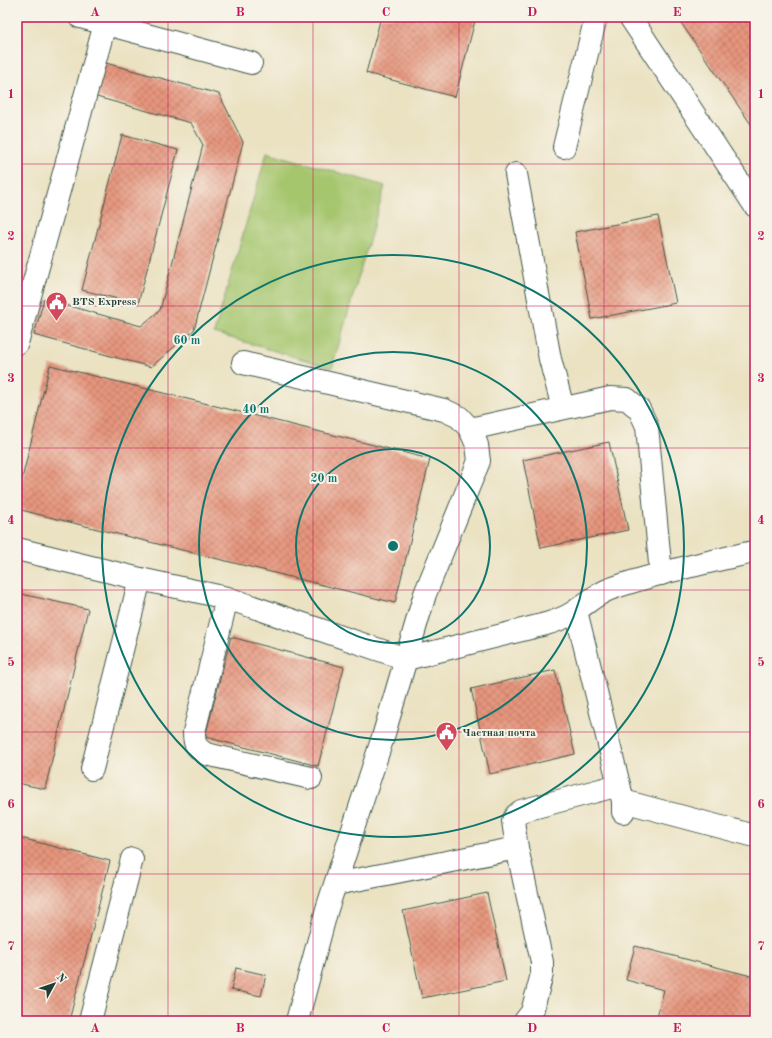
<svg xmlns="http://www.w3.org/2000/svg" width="772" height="1038" viewBox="0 0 772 1038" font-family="'Old Standard TT',serif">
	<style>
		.grass { fill: #a6c66e; stroke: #628251 }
		.building { fill: url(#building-cross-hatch) }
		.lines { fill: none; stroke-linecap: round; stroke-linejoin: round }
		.minor-casing { stroke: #3e5649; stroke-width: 24 }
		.minor { stroke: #fff; stroke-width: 22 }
		.grid { fill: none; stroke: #c2185b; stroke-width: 1; stroke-opacity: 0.55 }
		.ring { fill: none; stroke: #0f766e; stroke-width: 2 }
		.labels { text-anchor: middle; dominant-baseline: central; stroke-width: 4; stroke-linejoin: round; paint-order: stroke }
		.poi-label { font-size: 11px; font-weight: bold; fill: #1f3d34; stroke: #f7f3e8; text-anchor: start }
		.centre { fill: #0f766e; stroke: #f7f3e8; stroke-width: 2 }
		.ring-label { font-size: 12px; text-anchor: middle; font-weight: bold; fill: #0f766e; stroke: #f7f3e8; stroke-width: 4; stroke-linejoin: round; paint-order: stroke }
		.neatline { fill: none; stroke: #c2185b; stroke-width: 1.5 }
		.grid-label { font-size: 13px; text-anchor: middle; font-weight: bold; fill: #c2185b }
	</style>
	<defs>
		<pattern id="building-cross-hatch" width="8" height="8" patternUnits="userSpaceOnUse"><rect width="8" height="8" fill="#e7957d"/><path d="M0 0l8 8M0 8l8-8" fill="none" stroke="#bb7b67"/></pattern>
	</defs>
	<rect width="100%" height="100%" fill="#f7f3e8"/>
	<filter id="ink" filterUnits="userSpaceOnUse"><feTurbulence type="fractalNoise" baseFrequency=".025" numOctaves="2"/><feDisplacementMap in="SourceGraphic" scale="8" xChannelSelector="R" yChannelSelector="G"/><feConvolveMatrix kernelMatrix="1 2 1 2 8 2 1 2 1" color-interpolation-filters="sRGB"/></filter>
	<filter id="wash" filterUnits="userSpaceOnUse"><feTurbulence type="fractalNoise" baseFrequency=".012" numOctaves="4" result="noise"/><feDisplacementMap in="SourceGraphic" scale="16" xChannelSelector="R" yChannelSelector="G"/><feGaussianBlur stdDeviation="0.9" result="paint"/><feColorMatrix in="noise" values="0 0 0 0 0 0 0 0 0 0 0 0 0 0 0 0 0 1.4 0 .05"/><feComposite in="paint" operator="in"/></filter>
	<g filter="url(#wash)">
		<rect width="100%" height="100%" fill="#ebe2c2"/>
		<!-- grass -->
		<path class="grass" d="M267,152L385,186L332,368L214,333Z"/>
		<g id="blocks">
			<!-- building -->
			<g class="building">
				<path d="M381,17H476L455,97L366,73Z"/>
				<path d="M677,17H755V130Z"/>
				<path d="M102,62L219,94L243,142L194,330L151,367L34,335L44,299L141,326L160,310L203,145L191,123L93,96Z"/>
				<path d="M122,135L178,150L138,304L82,290Z"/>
				<path d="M658,216L676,303L592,319L575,232Z"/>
				<path d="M50,365L430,459L395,603L17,509V499Z"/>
				<path d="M609,442L628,530L541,548L523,460Z"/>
				<path d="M17,593L88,609L45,789L17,783Z"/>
				<path d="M231,637L344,667L318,766L205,737Z"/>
				<path d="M555,670L575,754L490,774L471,689Z"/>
				<path d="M17,837L110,861L69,1021H17Z"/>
				<path d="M487,893L506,981L422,998L403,911Z"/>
				<path d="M635,946L755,977V1017L754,1021H656L664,990L626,980Z"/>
				<path d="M236,968L266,975L261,996L231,990Z"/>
			</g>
		</g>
	</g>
	<g filter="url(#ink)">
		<use href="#blocks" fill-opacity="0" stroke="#3e5649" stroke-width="1"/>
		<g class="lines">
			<defs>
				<g id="minor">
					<path d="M80,17L251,63"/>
					<path d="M630,17L755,206"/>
					<path d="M564,147L596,17"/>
					<path d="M516,174L550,359L563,408"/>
					<path d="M17,343L105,24"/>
					<path d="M243,363L444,410L459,417L470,429L477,445L479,461L425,594L383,737L327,909L297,1021"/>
					<path d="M470,429L610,398L627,399L639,409L647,426L661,574"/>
					<path d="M17,549L140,579L227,598L406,659L546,624C556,621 565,618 574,612C586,604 596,594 610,589C656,573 705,563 753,552"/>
					<path d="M227,598L194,732C194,745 196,747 206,754L311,778"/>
					<path d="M576,611L623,801V812"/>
					<path d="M92,769L140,579"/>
					<path d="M623,801L755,836"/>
					<path d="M336,884L517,848"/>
					<path d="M90,1021L132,859"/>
					<path d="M525,1021L532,1012L542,974V962L517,848L513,821L516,815L521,811L619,785"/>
				</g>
			</defs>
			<!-- minor casing -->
			<use href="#minor" class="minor-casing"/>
			<!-- minor -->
			<use href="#minor" class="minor"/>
		</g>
	</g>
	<!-- grid -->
	<path class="grid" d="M168,17V1021M313,17V1021M459,17V1021M604,17V1021M17,164H755M17,306H755M17,448H755M17,590H755M17,732H755M17,874H755"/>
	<!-- distance rings -->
	<g class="ring">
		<circle cx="393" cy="546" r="97"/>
		<circle cx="393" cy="546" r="194"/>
		<circle cx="393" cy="546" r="291"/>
	</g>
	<!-- icons -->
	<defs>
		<symbol id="civic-pin" viewBox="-11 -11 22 30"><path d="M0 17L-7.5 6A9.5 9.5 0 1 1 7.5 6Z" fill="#d1495b" stroke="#f7f3e8"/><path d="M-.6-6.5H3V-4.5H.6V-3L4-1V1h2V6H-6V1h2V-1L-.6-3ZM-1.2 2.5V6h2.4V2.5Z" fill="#fff"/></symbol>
	</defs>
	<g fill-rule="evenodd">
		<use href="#civic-pin" x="44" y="290" width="25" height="34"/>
		<use href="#civic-pin" x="434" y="720" width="25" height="34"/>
	</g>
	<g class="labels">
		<!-- poi labels -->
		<g class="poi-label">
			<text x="72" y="302">BTS Express</text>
			<text x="462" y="733">Частная почта</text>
		</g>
	</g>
	<circle cx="393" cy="546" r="6" class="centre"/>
	<g class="ring-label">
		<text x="187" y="344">60 m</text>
		<text x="256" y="413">40 m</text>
		<text x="324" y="482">20 m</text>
	</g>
	<!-- margin -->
	<rect width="772" height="1038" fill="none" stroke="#f7f3e8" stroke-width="44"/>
	<!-- north arrow -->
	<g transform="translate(54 984) rotate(50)" stroke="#f7f3e8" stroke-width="3" paint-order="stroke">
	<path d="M0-3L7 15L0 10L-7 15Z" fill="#1f3d34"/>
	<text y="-6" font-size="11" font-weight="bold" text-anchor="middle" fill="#1f3d34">N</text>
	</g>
	<rect x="22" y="22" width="728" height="994" class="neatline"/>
	<g class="grid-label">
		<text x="95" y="16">A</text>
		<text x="240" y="16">B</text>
		<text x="386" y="16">C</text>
		<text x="532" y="16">D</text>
		<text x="677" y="16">E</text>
		<text x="11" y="98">1</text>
		<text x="761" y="98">1</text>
		<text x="11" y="240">2</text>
		<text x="761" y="240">2</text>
		<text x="11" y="382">3</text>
		<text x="761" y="382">3</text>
		<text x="11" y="524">4</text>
		<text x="761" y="524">4</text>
		<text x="11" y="666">5</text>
		<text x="761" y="666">5</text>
		<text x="11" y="808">6</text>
		<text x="761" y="808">6</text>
		<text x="11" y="950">7</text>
		<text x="761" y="950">7</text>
		<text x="95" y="1032">A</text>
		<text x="240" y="1032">B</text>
		<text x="386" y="1032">C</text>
		<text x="532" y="1032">D</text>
		<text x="677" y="1032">E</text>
	</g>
</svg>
